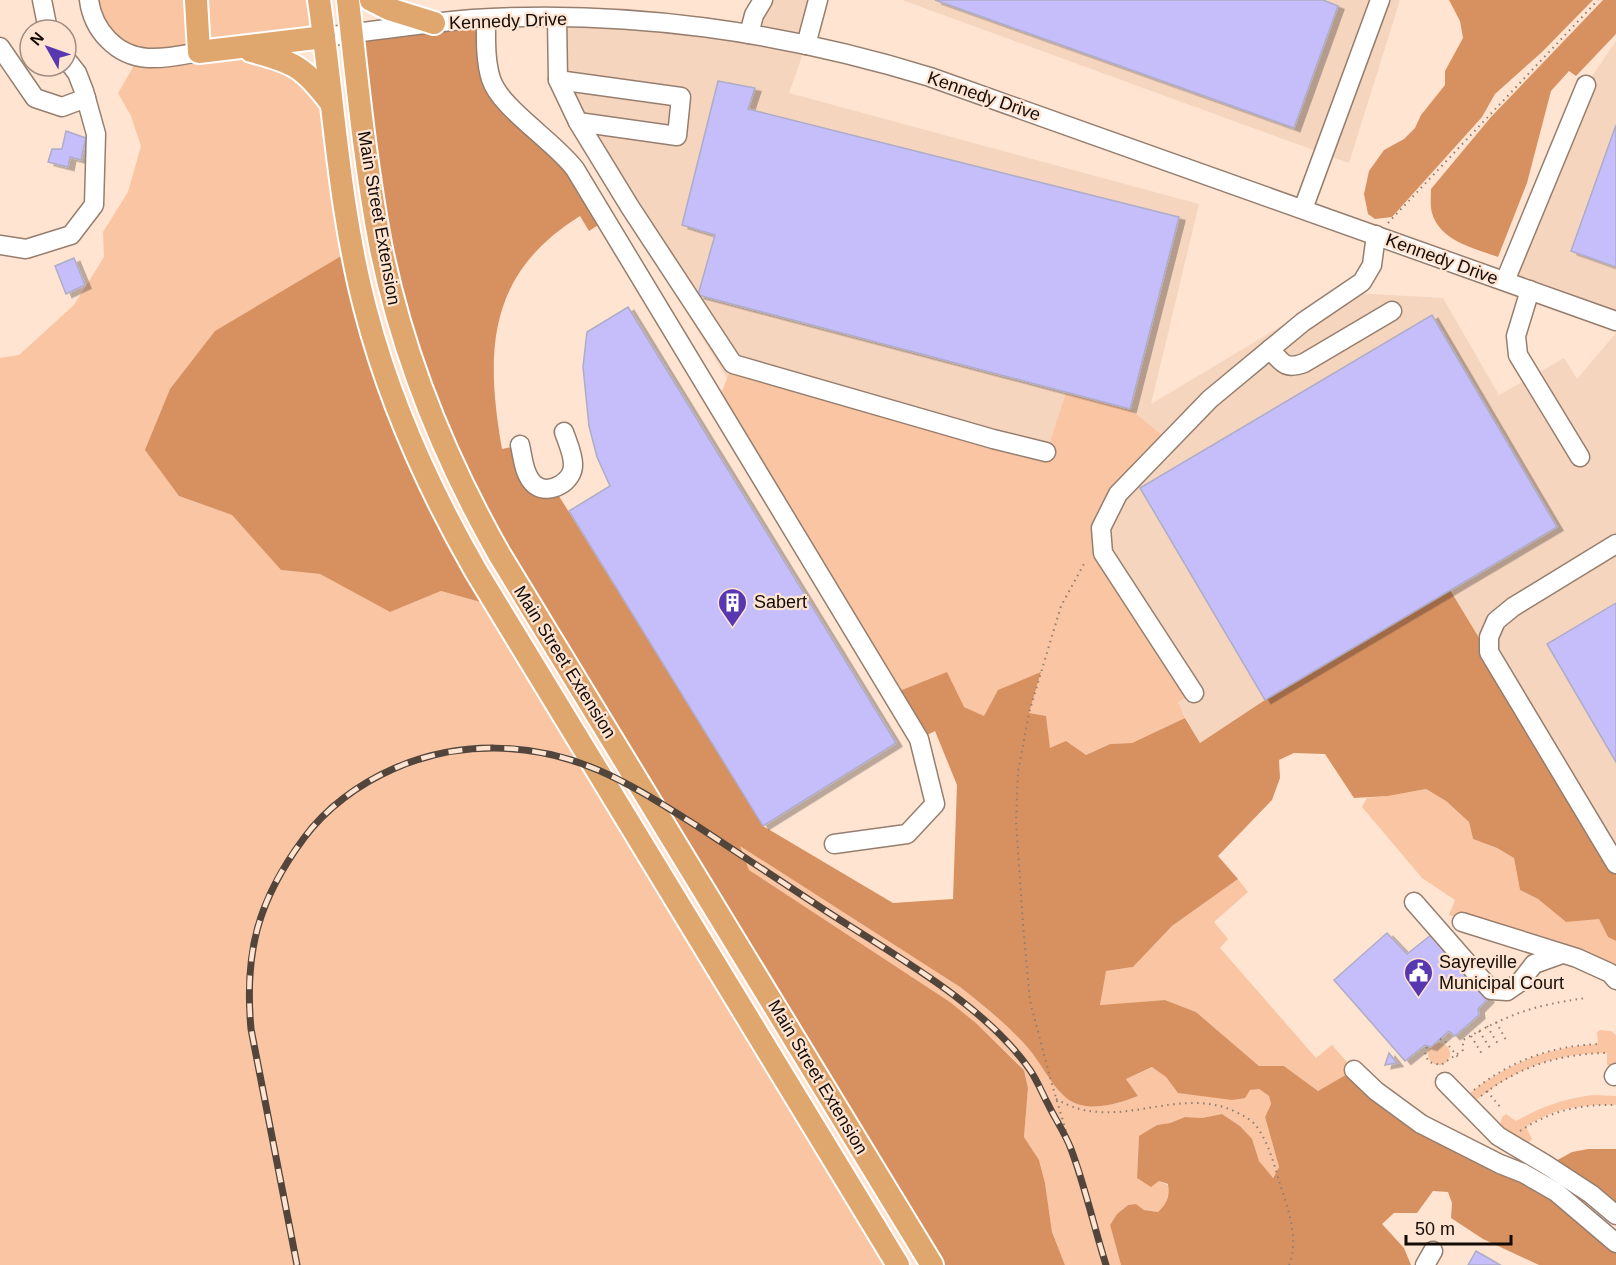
<svg xmlns="http://www.w3.org/2000/svg" width="1616" height="1265" viewBox="0 0 1616 1265" font-family="Helvetica,sans-serif">
	<style>
		.built { fill: #f6d5bf }
		.green { fill: #f9c5a3 }
		.forest { fill: #d79161 }
		.building { fill: #c5befb; stroke: #aeacc7; stroke-width: 1.5; filter: url(#shadow) }
		.lines { fill: none; stroke-linecap: round; stroke-linejoin: round }
		.minor-casing { stroke: #967e6e; stroke-width: 21 }
		.major-casing { stroke: #fff; stroke-width: 26 }
		.path { stroke: #8f7d71; stroke-width: 2; stroke-dasharray: 1.5 4.5; stroke-linecap: butt }
		.minor { stroke: #fff; stroke-width: 18 }
		.major { stroke: #dfa66d; stroke-width: 22 }
		.rail-casing { stroke: #52453c; stroke-width: 7 }
		.rail { stroke: #ffe4d2; stroke-width: 4.5; stroke-dasharray: 14; stroke-linecap: butt }
		.labels { text-anchor: middle; dominant-baseline: central; stroke-width: 4.5; stroke-linejoin: round; paint-order: stroke }
		.street-label { font-size: 18px; fill: #130b06; stroke: #ffe4d2 }
		.poi-label { font-size: 18px; fill: #130b06; stroke: #ffe4d2; text-anchor: start }
	</style>
	<defs>
		<filter id="shadow"><feDropShadow dx="6" dy="3.5" stdDeviation="0" flood-color="#0004"/></filter>
	</defs>
	<rect width="100%" height="100%" fill="#ffe4d2"/>
	<!-- built -->
	<g class="built">
		<path d="M767,0H818L806,45L789,93L1199,204L1151,404L1338,292L1443,298L1499,395L1564,358L1577,379L1616,333V890L1489,652L1200,743L1177,702L728,380L558,101L557,18L749,34Z"/>
		<path d="M902,0H1400L1349,163Z"/>
		<path d="M1616,41V321L1505,281L1586,85Z"/>
	</g>
	<!-- green -->
	<g class="green">
		<path d="M89,0H319L324,37L239,48L316,82L353,249L179,496L232,515L281,570L320,574L390,612L441,591L498,607L898,1265H0V358L19,355L74,305L104,257L103,232L128,192L141,146L131,116L118,93L139,57L127,53Z"/>
		<path d="M733,364L1047,451L1066,393L1130,409L1168,440L1118,494L1103,553L1194,693L1178,702L1185,718L1132,743L1110,744L1086,755L1050,748L1029,713L1041,673L985,717L964,707L892,694L717,404Z"/>
		<path d="M1426,789L1446,801L1469,822L1473,839L1497,848L1514,858L1520,890L1538,899L1566,922L1599,918L1608,937L1616,941V980L1449,915L1455,900L1422,878L1362,807L1367,798L1388,796Z"/>
		<path d="M739,845L960,987C984,1006 1008,1025 1028,1048C1041,1063 1050,1082 1064,1096C1083,1115 1117,1104 1138,1096L1126,1079L1153,1067L1166,1077L1179,1093L1259,1089L1269,1096L1271,1104L1265,1117L1279,1167L1272,1178L1259,1161L1251,1139L1240,1126L1222,1114L1202,1118L1185,1117L1170,1123L1157,1125L1139,1137L1137,1178L1159,1181L1168,1185C1170,1197 1167,1203 1158,1212L1144,1210L1136,1204L1128,1205L1117,1214L1110,1225L1121,1265H1065L1052,1232L1045,1183L1039,1160L1024,1137L1028,1088L1024,1069L976,1023L950,1002L749,870Z"/>
		<path d="M1238,879L1248,892L1214,922L1228,939L1220,948L1316,1058L1332,1045L1354,1070L1318,1091L1284,1066H1259L1196,1012L1165,1000L1100,1005L1105,971L1133,967L1172,926Z"/>
		<path d="M1600,1030L1611,1031L1616,1035V1063L1611,1067L1607,1064V1053C1554,1053 1517,1068 1476,1100L1470,1093C1508,1063 1549,1047 1598,1044L1597,1032Z"/>
		<circle cx="1439" cy="1054" r="11"/>
		<path d="M1594,1095L1616,1096V1105C1584,1104 1553,1108 1526,1127L1532,1139L1528,1143H1522L1500,1126L1502,1117L1506,1114L1516,1121C1541,1107 1565,1098 1594,1095Z"/>
	</g>
	<!-- forest -->
	<g class="forest">
		<path d="M1449,0H1593L1542,52L1495,94L1482,117L1392,217L1375,219L1368,214L1364,194L1369,171L1384,150L1404,139L1415,128L1421,115L1445,85V71L1463,38L1460,21Z"/>
		<path d="M1603,0H1616V34L1576,76L1569,71L1551,91L1527,183L1498,257C1474,248 1440,241 1432,213C1430,206 1431,196 1431,189L1491,117Z"/>
		<path d="M486,19L490,78L561,152L606,220L589,231L580,216C487,274 485,351 502,449L520,445L524,467L554,488L763,826L893,903L953,899L957,785L935,731L919,739L892,694L947,672L964,707L984,716L998,690L1041,672L1029,713L1046,716L1050,748L1066,741L1086,755L1110,744L1132,743L1185,718L1200,743L1265,700L1450,590L1616,864V941L1608,937L1599,919L1566,922L1538,899L1520,890L1514,858L1497,848L1473,839L1469,822L1446,801L1426,789L1388,796L1354,798L1325,754L1294,753L1279,760L1280,778L1272,800L1218,856L1238,879L1172,926L1133,967L1106,971L1100,1005L1165,1000L1196,1012L1259,1066H1284L1318,1091L1354,1070L1376,1091L1500,1164L1616,1243V1265H1539L1483,1239L1451,1218L1452,1203L1448,1192L1433,1191L1417,1213H1394L1382,1224L1404,1248L1411,1265H1121L1110,1225L1117,1214L1128,1205L1136,1204L1144,1210L1158,1212C1167,1203 1170,1197 1168,1184L1159,1181L1151,1187L1137,1178L1139,1136L1157,1125L1170,1123L1185,1117L1202,1118L1222,1114L1240,1126L1252,1139L1259,1161L1273,1178L1279,1167L1265,1117L1271,1104L1269,1096L1259,1089L1250,1090L1245,1098L1232,1100L1178,1093L1166,1077L1152,1067L1126,1079L1138,1096C1117,1104 1084,1115 1064,1096C1050,1083 1041,1063 1028,1048C1008,1025 984,1006 960,987L740,846L749,870L950,1002L976,1023L1024,1070L1028,1088L1024,1137L1039,1160L1045,1183L1052,1232L1065,1265H932L499,554L414,369L352,33Z"/>
		<path d="M353,249L373,335L498,607L441,591L390,612L320,574L281,570L232,515L179,496L145,450L170,389L215,331Z"/>
		<path d="M1588,1149H1616V1215L1554,1162L1572,1152Z"/>
	</g>
	<!-- building -->
	<g class="building">
		<path d="M935,0H1323L1338,6L1294,128Z"/>
		<path d="M718,81L755,88L748,109L1179,217L1130,409L698,295L715,235L682,225Z"/>
		<path d="M1616,125V267L1571,251Z"/>
		<path d="M66,131L86,138L81,160L70,157L68,167L48,162L52,149H62Z"/>
		<path d="M74,258L85,285L66,294L55,266Z"/>
		<path d="M628,307L896,743L763,826L569,511L610,486L597,457L589,426L583,367L587,332Z"/>
		<path d="M1432,315L1557,527L1265,700L1140,488Z"/>
		<path d="M1616,603V762L1547,644Z"/>
		<path d="M1387,933L1407,954L1431,935L1488,999L1478,1009L1479,1015L1456,1035L1454,1036L1449,1031L1431,1047L1425,1045L1405,1061L1334,980Z"/>
		<path d="M1389,1053L1397,1063L1385,1065Z"/>
		<path d="M1476,1251L1500,1265H1468Z"/>
	</g>
	<g class="lines">
		<defs>
			<g id="minor">
				<path d="M42,0L48,30"/>
				<path d="M89,0C93,30 116,56 148,58C165,59 183,55 199,52"/>
				<path d="M557,18L558,80L578,122L630,207L733,364L993,439L1046,452"/>
				<path d="M486,19C486,38 485,60 491,79C500,108 554,141 575,169L919,739L935,804L907,834L834,844"/>
				<path d="M749,34L754,15L763,0"/>
				<path d="M324,37C373,31 423,23 473,19C627,9 784,32 930,77L1616,321"/>
				<path d="M806,45L818,0"/>
				<path d="M0,47L35,98L62,107L86,98"/>
				<path d="M558,80L681,97L677,136L578,122"/>
				<path d="M1303,209L1380,0"/>
				<path d="M0,245L26,249L71,235L94,205L96,134L84,91L77,73L66,59"/>
				<path d="M1505,281L1586,85"/>
				<path d="M1530,290L1516,336L1518,355L1580,457"/>
				<path d="M1270,349C1282,363 1285,370 1304,363L1392,311"/>
				<path d="M520,445C523,458 524,476 535,485C550,496 574,481 573,464C573,454 567,441 564,432"/>
				<path d="M1616,544L1513,607L1496,621L1489,637V652L1616,864"/>
				<path d="M1194,693L1103,553L1101,528L1118,494L1210,399L1303,322L1362,282L1372,265L1376,235"/>
				<path d="M1414,902L1491,990L1507,991L1520,982L1534,964L1562,954"/>
				<path d="M1462,922L1577,958L1610,973L1616,980"/>
				<path d="M1354,1070L1376,1091L1421,1124L1500,1164L1523,1173L1556,1192L1616,1243"/>
				<path d="M1614,1076L1616,1073"/>
				<path d="M1445,1082L1498,1136L1545,1164L1591,1194L1616,1215"/>
				<path d="M1425,1265L1433,1251"/>
			</g>
			<g id="major">
				<path d="M196,0L199,52L324,37"/>
				<path d="M319,0C334,104 339,210 366,311C390,403 429,489 476,571L898,1265"/>
				<path d="M348,0C357,82 365,164 380,244C402,354 444,457 499,554L932,1265"/>
				<path d="M371,0L389,9L434,23"/>
				<path d="M251,51C295,63 303,66 331,103"/>
			</g>
		</defs>
		<!-- minor casing -->
		<use href="#minor" class="minor-casing"/>
		<!-- major casing -->
		<use href="#major" class="major-casing"/>
		<!-- path -->
		<g class="path">
			<path d="M1388,223L1598,0"/>
			<path d="M1496,1022L1506,1040"/>
			<path d="M1487,1026L1498,1044"/>
			<path d="M1479,1031L1490,1048"/>
			<path d="M1471,1036L1482,1054"/>
			<path d="M1440,1039L1444,1040L1458,1057"/>
			<path d="M1427,1047L1425,1055L1429,1062L1441,1065L1463,1050V1040C1509,1014 1534,1005 1586,998"/>
			<path d="M1474,1090C1510,1061 1551,1046 1598,1044"/>
			<path d="M1487,1091L1501,1108"/>
			<path d="M1481,1096C1518,1067 1558,1054 1606,1053"/>
			<path d="M1056,1099C1071,1107 1082,1111 1099,1112C1145,1115 1189,1091 1234,1111C1244,1116 1253,1120 1259,1130C1269,1145 1274,1164 1279,1181C1287,1206 1300,1239 1289,1265"/>
			<path d="M1520,1131C1550,1111 1580,1104 1616,1105"/>
			<path d="M1071,1148L1051,1081L1030,1001L1023,924L1016,821L1018,772L1029,713L1061,606L1084,564"/>
		</g>
		<!-- minor -->
		<use href="#minor" class="minor"/>
		<!-- major -->
		<use href="#major" class="major"/>
		<defs>
			<path id="rail" d="M297,1265L251,1029C244,952 258,900 304,838C326,808 359,784 393,769C458,740 533,742 598,770C633,785 665,806 697,826C738,853 779,880 820,907C888,952 983,1002 1030,1070C1037,1080 1042,1093 1048,1104C1055,1119 1065,1133 1071,1149C1085,1186 1094,1227 1106,1265"/>
		</defs>
		<!-- rail casing -->
		<use href="#rail" class="rail-casing"/>
		<!-- rail -->
		<use href="#rail" class="rail"/>
	</g>
	<!-- icons -->
	<defs>
		<symbol id="building-pin" viewBox="-11 -11 22 30"><path d="M0 17L-7.5 6A9.5 9.5 0 1 1 7.5 6Z" fill="#5838b0" stroke="#ffe4d2"/><path d="M-4-6H4V6H1V3H-1V6H-4ZM-2.5-4.3h1.7v1.8h-1.7ZM.8-4.3h1.7v1.8H.8ZM-2.5-1h1.7V.8h-1.7ZM.8-1h1.7V.8H.8Z" fill="#fff"/></symbol>
		<symbol id="civic-pin" viewBox="-11 -11 22 30"><path d="M0 17L-7.5 6A9.5 9.5 0 1 1 7.5 6Z" fill="#5838b0" stroke="#ffe4d2"/><path d="M-.6-6.5H3V-4.5H.6V-3L4-1V1h2V6H-6V1h2V-1L-.6-3ZM-1.2 2.5V6h2.4V2.5Z" fill="#fff"/></symbol>
	</defs>
	<g fill-rule="evenodd">
		<use href="#building-pin" x="716" y="586" width="33" height="45"/>
		<use href="#civic-pin" x="1402" y="956" width="33" height="45"/>
	</g>
	<g class="labels">
		<!-- street labels -->
		<g class="street-label">
			<text transform="translate(508 21) rotate(-2)">Kennedy Drive</text>
			<text transform="translate(984 96) rotate(19)">Kennedy Drive</text>
			<text transform="translate(379 218) rotate(80)">Main Street Extension</text>
			<text transform="translate(1442 259) rotate(20)">Kennedy Drive</text>
			<text transform="translate(565 662) rotate(58)">Main Street Extension</text>
			<text transform="translate(818 1077) rotate(59)">Main Street Extension</text>
		</g>
		<!-- poi labels -->
		<g class="poi-label">
			<text x="754" y="602">Sabert</text>
			<text x="1439" y="962">Sayreville<tspan x="1439" dy="21">Municipal Court</tspan></text>
		</g>
	</g>
	<!-- north arrow -->
	<g transform="translate(48 48) rotate(310)"><circle r="28" fill="#ffe4d2" stroke="#a18d80" stroke-width="1.5"/>
	<path d="M0-4.5L10 22L0 15L-10 22Z" fill="#5838b0"/>
	<text y="-9" font-size="16" font-weight="bold" text-anchor="middle" fill="#130b06">N</text>
	</g>
	<!-- scale -->
	<path d="M1406 1235v9h105v-9" fill="none" stroke="#130b06" stroke-width="3"/>
	<text x="1415" y="1235" font-size="18" fill="#130b06" stroke="#ffe4d2" stroke-width="4.5" paint-order="stroke">50 m</text>
</svg>
